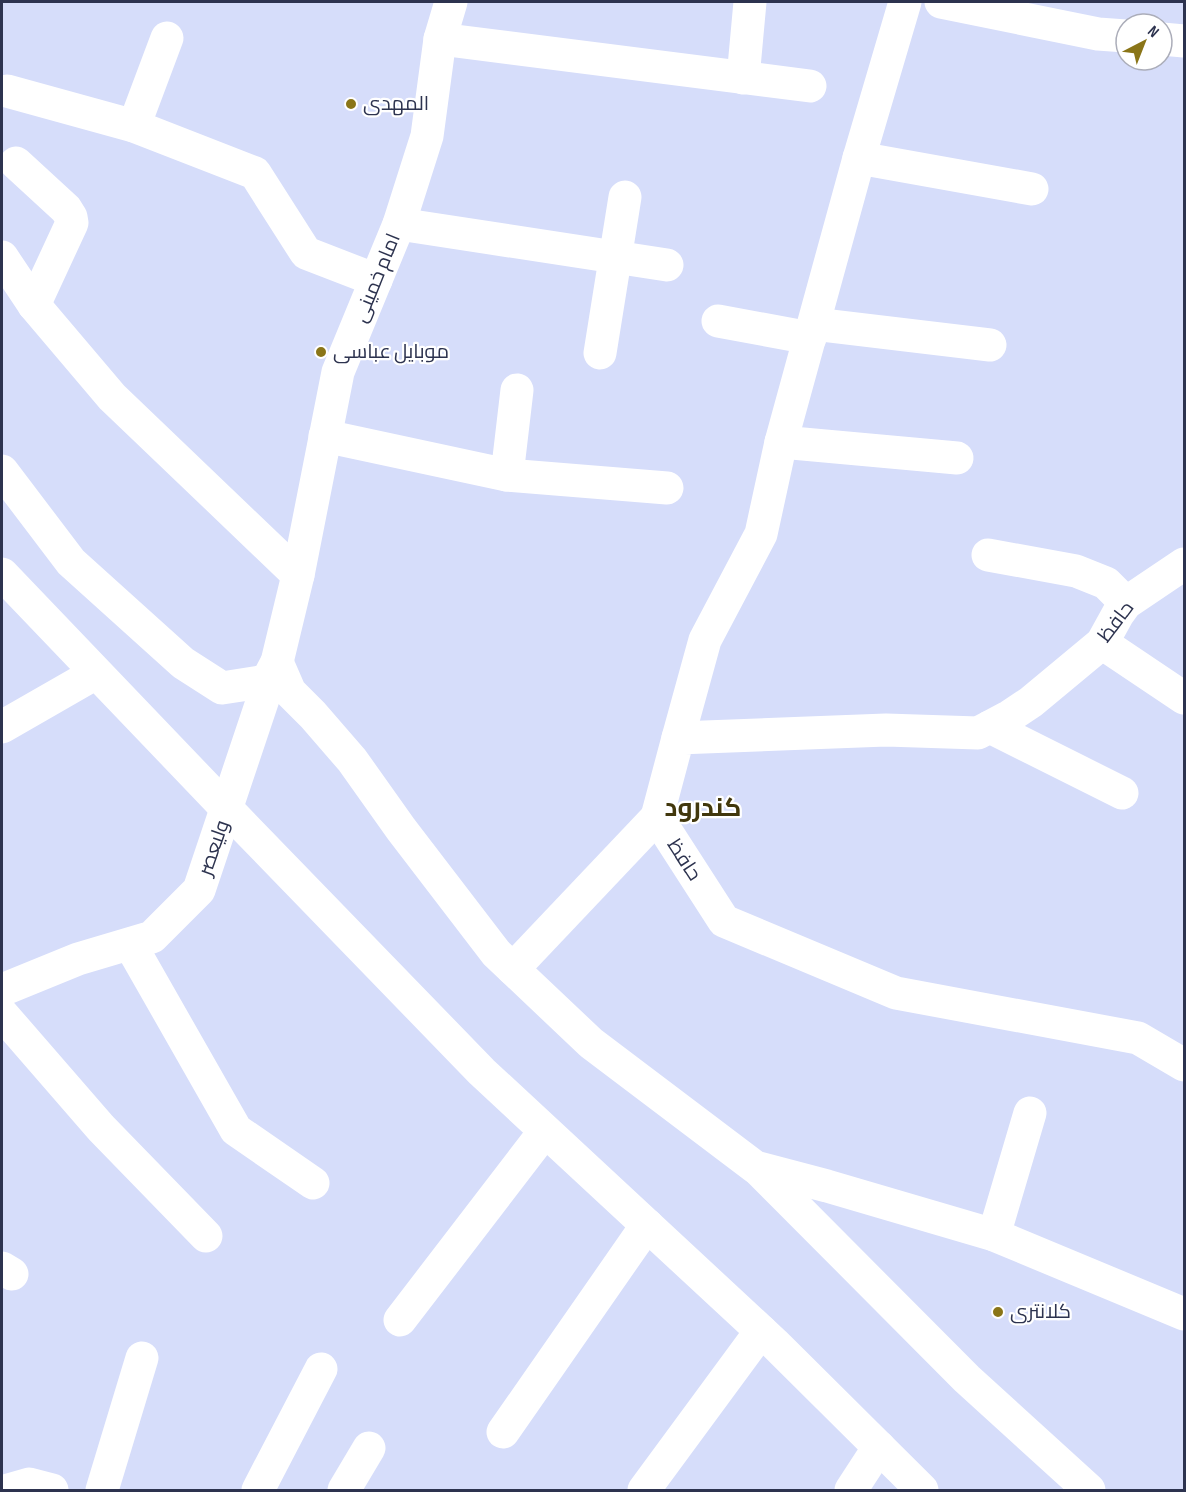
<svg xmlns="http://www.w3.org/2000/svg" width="1186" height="1492" viewBox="0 0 1186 1492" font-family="'Sofia Sans Condensed',Cairo,sans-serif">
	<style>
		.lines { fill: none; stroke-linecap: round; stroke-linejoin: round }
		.minor { stroke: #fff; stroke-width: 33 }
		.poi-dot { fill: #8a7518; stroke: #fff; stroke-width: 2 }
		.labels { text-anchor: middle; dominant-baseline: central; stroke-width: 4.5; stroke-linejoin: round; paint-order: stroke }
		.poi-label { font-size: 20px; fill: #2d334f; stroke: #fff; text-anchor: start }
		.street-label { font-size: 20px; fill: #2d334f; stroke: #fff }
		.district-label { font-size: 26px; font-weight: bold; fill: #41370d; stroke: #fff }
	</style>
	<rect width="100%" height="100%" fill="#d6ddfa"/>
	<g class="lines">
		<!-- minor -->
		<g class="minor">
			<path d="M941,2L1098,34L1126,36"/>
			<path d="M440,39L810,86"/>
			<path d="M1162,39L1184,41"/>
			<path d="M743,78L750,2"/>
			<path d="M7,91L134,126L255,173L306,253L376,280"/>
			<path d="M134,126L167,38"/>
			<path d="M859,158L1032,189"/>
			<path d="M16,163L66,209L71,217L72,223L34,305"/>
			<path d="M399,224L667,265"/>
			<path d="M2,257L34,305L112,397L298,575"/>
			<path d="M718,321L810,338"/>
			<path d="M814,324L990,345"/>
			<path d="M600,353L625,197"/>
			<path d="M325,436L507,475L517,390"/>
			<path d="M781,442L957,458"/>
			<path d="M2,471L71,562L183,663L222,688L267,681"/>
			<path d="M507,475L667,488"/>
			<path d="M988,555L1076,571L1106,583L1126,603"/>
			<path d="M1184,564L1126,603L1118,614L1102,643L1031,702L1010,716L978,733L886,730L678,738L657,817L724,921L896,993L1138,1038L1184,1065"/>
			<path d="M2,574L227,809L482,1072L774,1343L922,1490"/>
			<path d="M1102,643L1184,698"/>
			<path d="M277,662L290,692L313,715L352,760L401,829L496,953L591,1043L755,1167L827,1186L994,1235L1184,1314"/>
			<path d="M2,727L96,673"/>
			<path d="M990,727L1122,793"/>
			<path d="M678,738L705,640L761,534L781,442L859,158L905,2"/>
			<path d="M130,944L236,1130L313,1183"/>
			<path d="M513,969L657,817"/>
			<path d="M2,990L78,959L152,937L199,890L265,693L267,681L277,662L298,575L338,372L399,224L427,136L440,39L451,2"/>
			<path d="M2,1014L101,1128L206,1236"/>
			<path d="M757,1168L967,1379L1089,1490"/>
			<path d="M994,1235L1030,1113"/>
			<path d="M2,1268L12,1274"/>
			<path d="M400,1320L545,1131"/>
			<path d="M503,1432L647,1225"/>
			<path d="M8,1490L29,1484L52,1490"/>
			<path d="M102,1490L142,1358"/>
			<path d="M258,1490L321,1369"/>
			<path d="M344,1490L369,1448"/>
			<path d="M644,1490L761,1331"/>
			<path d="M851,1490L879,1447"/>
		</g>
	</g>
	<!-- markers -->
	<g class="poi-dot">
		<circle cx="351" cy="104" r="6"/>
		<circle cx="321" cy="352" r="6"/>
		<circle cx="998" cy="1312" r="6"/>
	</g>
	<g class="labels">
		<!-- poi labels -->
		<g class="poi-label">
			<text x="363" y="104">المهدی</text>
			<text x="333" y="352">موبایل عباسی</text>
			<text x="1010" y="1312">کلانتری</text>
		</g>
		<!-- street labels -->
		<g class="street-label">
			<text transform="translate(377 278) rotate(-68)">امام خمینی</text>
			<text transform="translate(1116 622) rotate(-53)">حافظ</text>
			<text transform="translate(214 848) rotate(-71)">ولیعصر</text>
			<text transform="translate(684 860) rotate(57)">حافظ</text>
		</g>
		<!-- district labels -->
		<g class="district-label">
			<text x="703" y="808">کندرود</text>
		</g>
	</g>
	<!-- border -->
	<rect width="1186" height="1492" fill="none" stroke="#2d334f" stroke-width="6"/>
	<!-- north arrow -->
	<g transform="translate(1144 42) rotate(42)"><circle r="28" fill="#ffffff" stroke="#abadb9" stroke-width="1.5"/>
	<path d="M0-4.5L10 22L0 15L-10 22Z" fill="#8a7518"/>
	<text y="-9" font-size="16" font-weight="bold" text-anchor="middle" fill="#2d334f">N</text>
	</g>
</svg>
